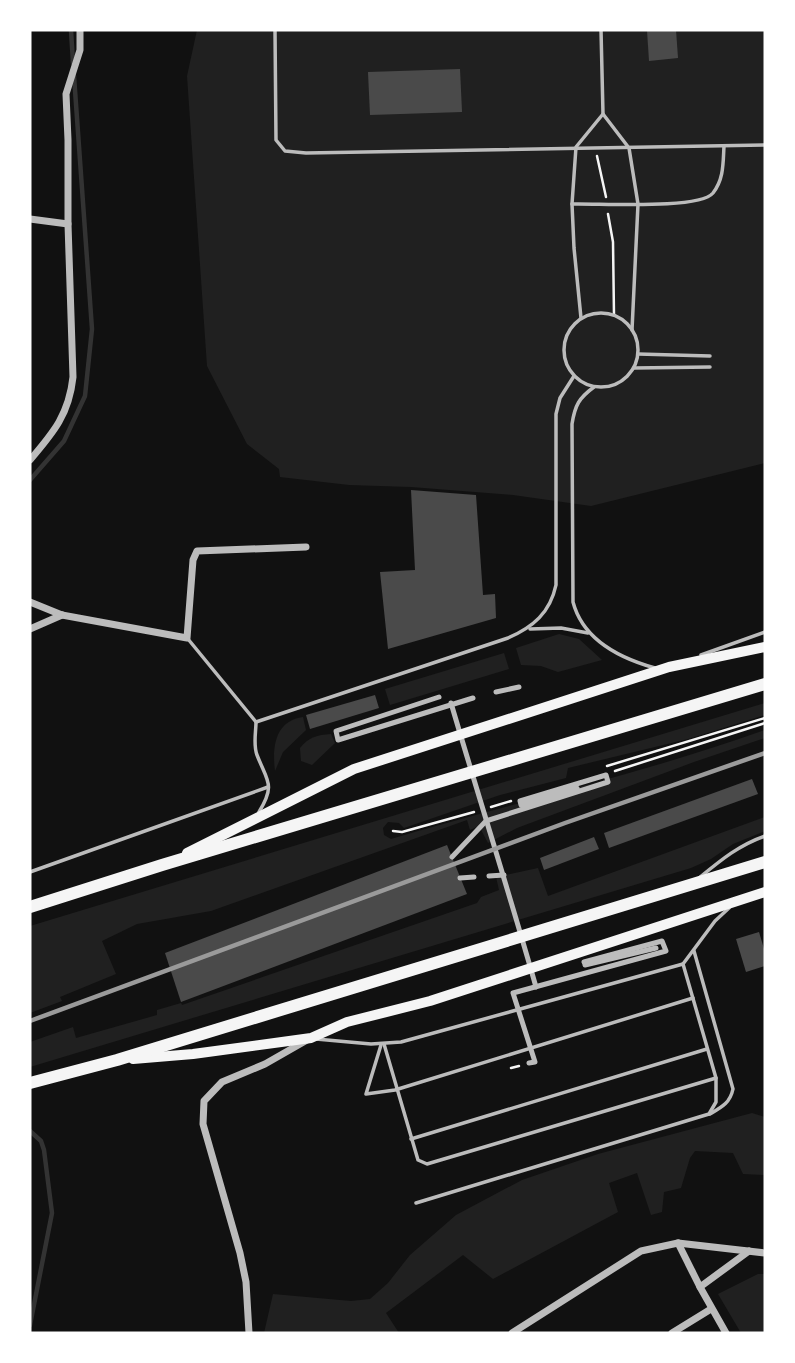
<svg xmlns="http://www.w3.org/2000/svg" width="795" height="1363" viewBox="0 0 795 1363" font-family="'DejaVu Sans',sans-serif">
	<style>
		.green { fill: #202020 }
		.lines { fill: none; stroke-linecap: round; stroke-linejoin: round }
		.stream { stroke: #333; stroke-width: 4.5 }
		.building { fill: #4a4a4a }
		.path { stroke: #f5f5f5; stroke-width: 2.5 }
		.service { stroke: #bcbcbc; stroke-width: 3.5 }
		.pedestrian { stroke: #bcbcbc; stroke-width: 5 }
		.minor { stroke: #bcbcbc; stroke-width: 7 }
		.secondary { stroke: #f5f5f5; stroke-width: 10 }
		.trunk { stroke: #f5f5f5; stroke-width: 12 }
		.rail { stroke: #9a9a9a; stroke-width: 4.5 }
	</style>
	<rect width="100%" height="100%" fill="#111"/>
	<!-- green -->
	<g class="green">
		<path d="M197,30H765V463L591,506L513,495L411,487L349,485L280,477L279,469L247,444L207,366L187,76Z"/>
		<path d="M559,634L579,639L602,660L558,672L541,666L521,665L516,648Z"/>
		<path d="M504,653L509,669L390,705L385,689Z"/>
		<path d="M765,703V715L688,739L568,768L566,778L500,795L404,828L399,823L388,822L383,828L384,835L391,839C516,802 642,774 765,730V738L694,762L517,828L488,843L479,826L470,830L467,820L211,911L137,924L102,941L116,974L60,997L62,1001L30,1013V926Z"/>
		<path d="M303,717L306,730L283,752L275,771C272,747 275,721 303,717Z"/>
		<path d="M331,734L335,743L312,765L301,761L300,748C309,737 317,735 331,734Z"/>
		<path d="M765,817V831L733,844L711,859L691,868L30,1067V1042L73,1027L76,1038L157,1015V1010L181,1003L182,1005L477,903L481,897L499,890L496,877L538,868L548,896Z"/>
		<path d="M752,1113L765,1117V1175L743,1174L733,1153L695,1151L690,1158L681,1188L664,1192L662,1212L651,1215L637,1173L609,1183L618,1212L493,1279L463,1255L386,1313L399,1333H264L273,1294L351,1301L370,1299L388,1283L410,1255L456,1215L522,1180L598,1154Z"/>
		<path d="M758,1274H765V1333H741L718,1294Z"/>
	</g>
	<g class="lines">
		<!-- stream -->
		<g class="stream">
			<path d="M71,30L73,63"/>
			<path d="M30,480L64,441L85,396L92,329L74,76"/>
			<path d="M30,1131L41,1141L44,1150L52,1213L30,1325"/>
		</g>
	</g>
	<!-- building -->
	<g class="building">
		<path d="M647,30H676L678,58L649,61Z"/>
		<path d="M460,69L462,112L370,115L368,72Z"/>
		<path d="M411,490L476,495L483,595L495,594L496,618L388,649L380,572L415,570Z"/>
		<path d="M375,695L379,708L310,729L306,715Z"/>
		<path d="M752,779L758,794L609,848L604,833Z"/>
		<path d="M594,837L599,849L544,870L540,858Z"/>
		<path d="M447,845L467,894L181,1002L165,953Z"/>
		<path d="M759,932L765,952V966L746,972L736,939Z"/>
	</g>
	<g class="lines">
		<!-- path -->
		<g class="path">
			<path d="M597,156L606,197"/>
			<path d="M608,214L613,242L614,315"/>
			<path d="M607,766L765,718"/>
			<path d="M615,771L765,723"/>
			<path d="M491,807L511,801"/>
			<path d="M393,831L402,832L474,812"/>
			<path d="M511,1068L519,1066"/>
		</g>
		<!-- service -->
		<g class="service">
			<path d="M275,30L276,140L285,151L306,153L765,145"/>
			<path d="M601,30L603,114L629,148L638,204L632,330"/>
			<path d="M572,204C598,203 699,210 713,193C724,179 723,163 724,146"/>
			<circle cx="601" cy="350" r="37"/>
			<path d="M581,318L574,248L572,204L576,147L603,114"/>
			<path d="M638,354L710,356"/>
			<path d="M634,368L710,367"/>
			<path d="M594,387C579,398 575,405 572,424L573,602C583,640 619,658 655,668"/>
			<path d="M530,629L561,628L588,633"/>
			<path d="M188,639L256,722C256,732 253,745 257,755C267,781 276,784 259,812"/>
			<path d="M701,655L765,632"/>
			<path d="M256,722L508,638C533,627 550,613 556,585V414L560,398L574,376"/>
			<path d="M30,872L268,787"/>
			<path d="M699,878C721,860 739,845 765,836"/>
			<path d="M694,951L733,1089C730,1103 722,1107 710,1114"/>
			<path d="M316,1039L371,1044L401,1042L683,964L715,921L729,908"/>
			<path d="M384,1044L418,1160L427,1164L716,1078"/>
			<path d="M381,1045L366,1094L395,1090L693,998"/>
			<path d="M411,1139L707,1049"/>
			<path d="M416,1203L709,1114L716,1102V1078L683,964"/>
		</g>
		<!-- pedestrian -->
		<g class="pedestrian">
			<path d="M496,692L519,687"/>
			<path d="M439,697L336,731L338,740L473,698"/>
			<path d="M451,703C479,798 509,892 536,987"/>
			<path d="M452,857L486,821L608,782L606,775L520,801L521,805L577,788"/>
			<path d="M489,876L504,875"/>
			<path d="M460,878L474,877"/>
			<path d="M585,965L656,948"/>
			<path d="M529,1063L535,1062L513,993L666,951L662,941L584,962"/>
		</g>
		<!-- minor -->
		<g class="minor">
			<path d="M30,219L68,224"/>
			<path d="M30,460C54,432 69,414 73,377L68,224V140L66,94L80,50V30"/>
			<path d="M30,602L62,615L187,638L193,560L197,551L306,547"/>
			<path d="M30,629L62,615"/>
			<path d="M678,1243L700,1287"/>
			<path d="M249,1333L246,1282L240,1253L203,1124L204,1101L222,1082L265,1064L307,1040"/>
			<path d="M512,1333L641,1251L678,1243L765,1253"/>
			<path d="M672,1333L711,1309"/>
			<path d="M726,1333L700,1287L749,1251"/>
		</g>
		<!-- secondary -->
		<g class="secondary">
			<path d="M187,853L354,769L669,667L765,647"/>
			<path d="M133,1059L193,1054L311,1038L347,1022L430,1001L765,892"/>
		</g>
		<!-- trunk -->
		<g class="trunk">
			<path d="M30,907L162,865L765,684"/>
			<path d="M30,1083L117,1060L765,862"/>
		</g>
		<!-- rail -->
		<path class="rail" d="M30,1021L565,823L765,753"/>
	</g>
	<!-- border -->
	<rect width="795" height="1363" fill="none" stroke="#ffffff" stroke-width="63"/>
</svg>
